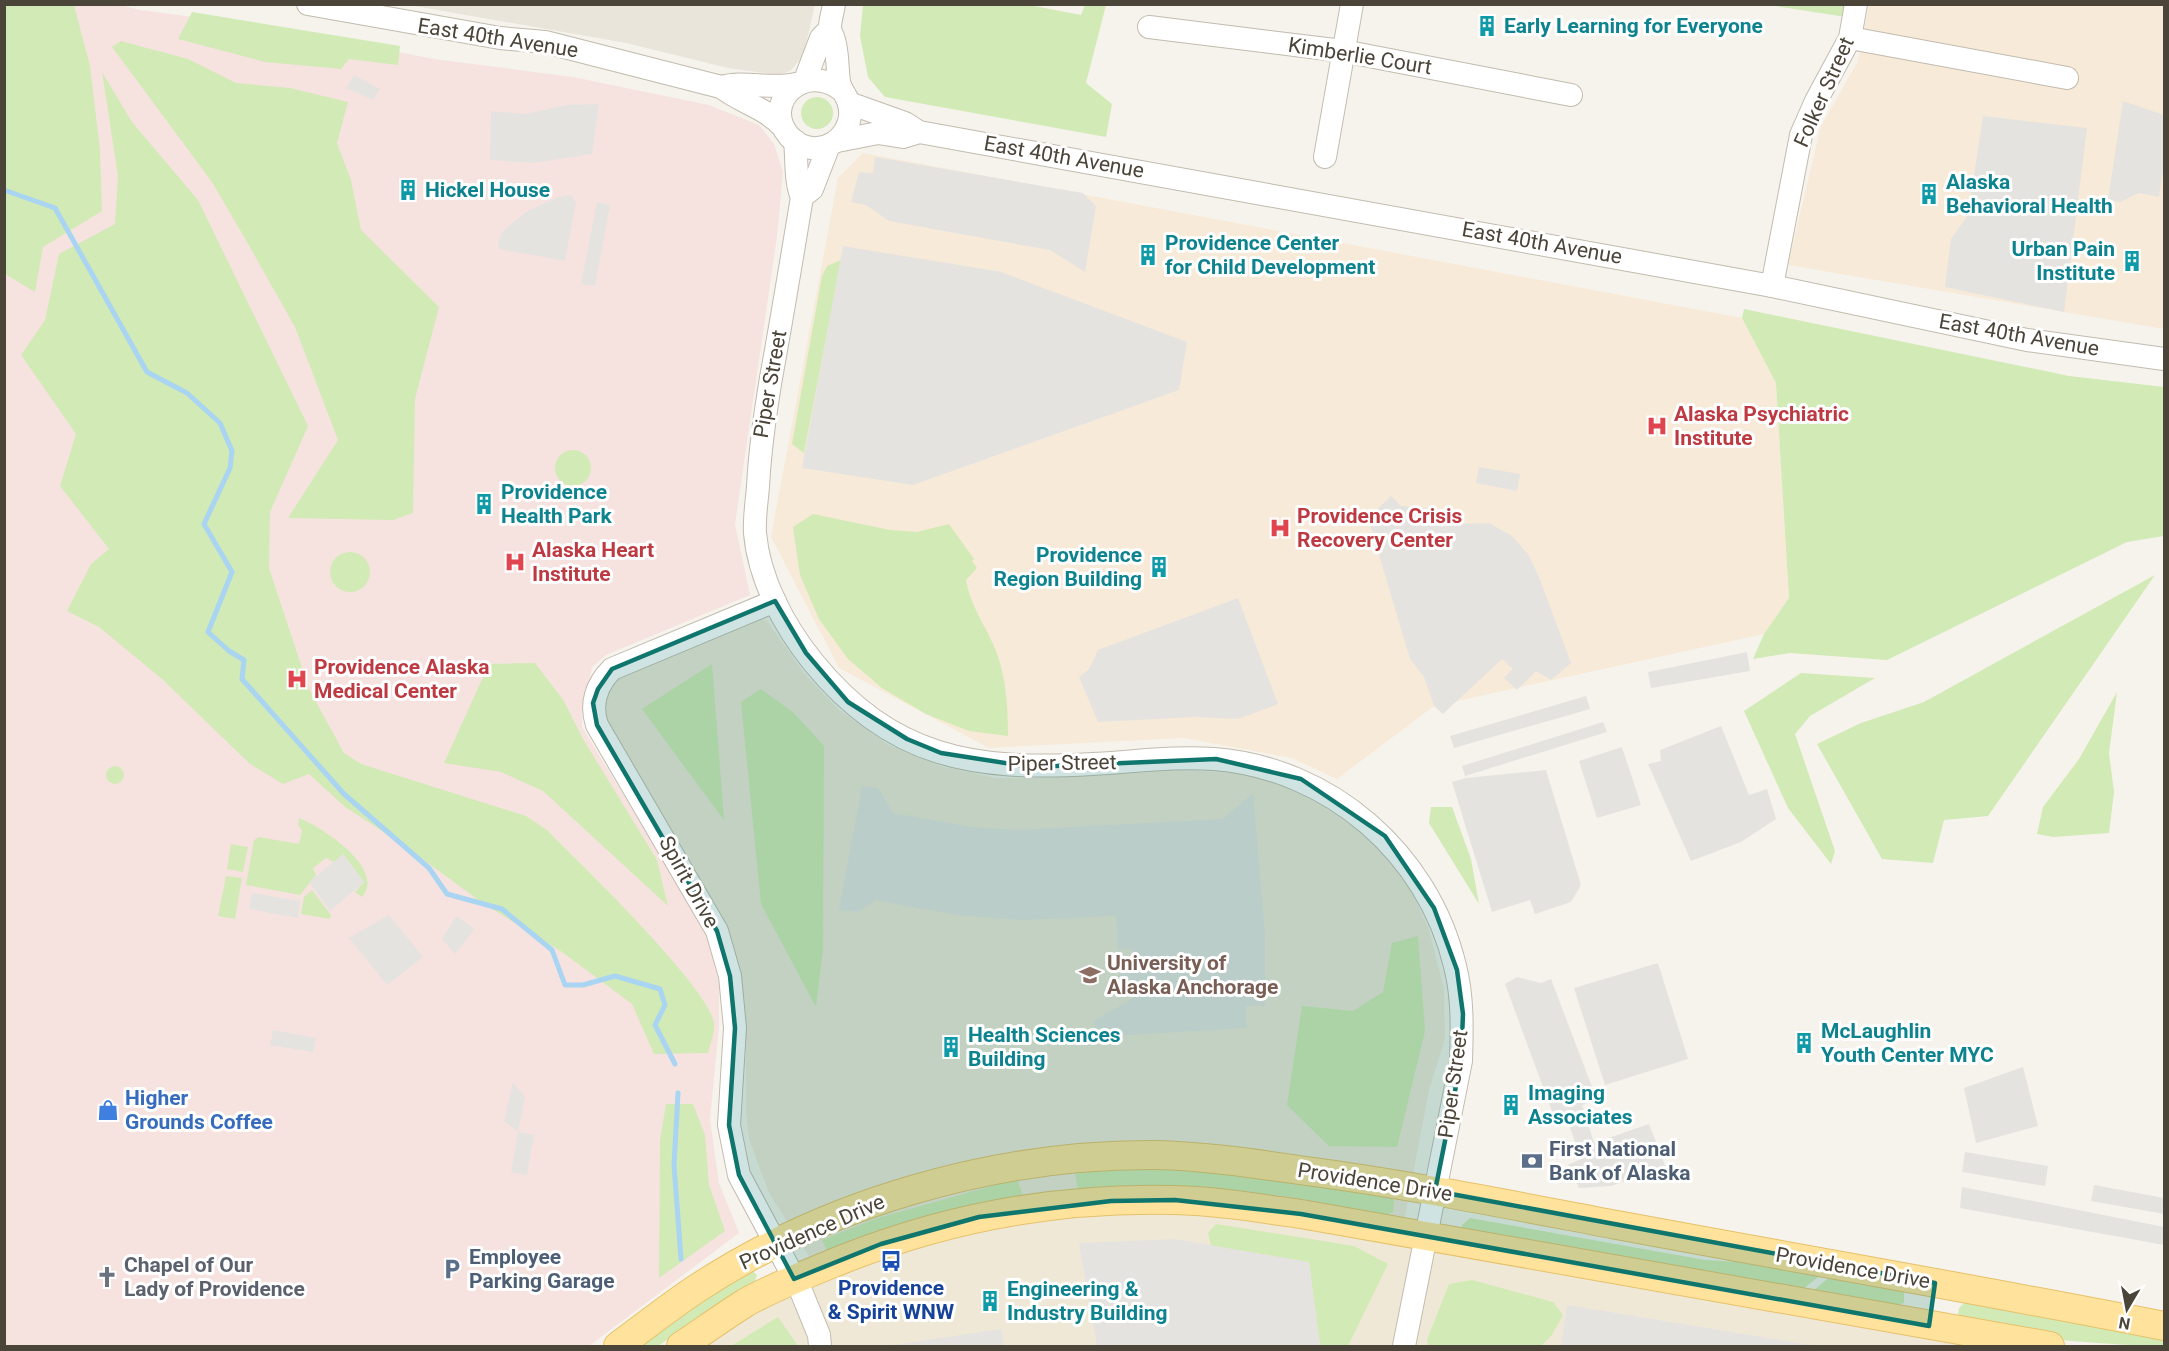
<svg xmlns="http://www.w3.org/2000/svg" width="2169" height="1351" viewBox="0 0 2169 1351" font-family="Roboto,sans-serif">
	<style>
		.residential { fill: #eae5da }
		.commercial { fill: #f7ead8 }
		.education { fill: #efe8d6 }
		.medical { fill: #f6e3e0 }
		.green { fill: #d2eab5 }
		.parking { fill: #e5e3e0 }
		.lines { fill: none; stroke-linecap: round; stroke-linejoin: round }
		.stream { stroke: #a9d4f2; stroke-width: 5 }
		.minor-casing { stroke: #c2bbae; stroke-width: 24 }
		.major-casing { stroke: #e6c16a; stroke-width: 30 }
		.minor { stroke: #fff; stroke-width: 22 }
		.major { stroke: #ffe39c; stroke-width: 28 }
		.marked { fill: #0f766e; fill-opacity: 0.2; stroke: #0f766e; stroke-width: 4.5; stroke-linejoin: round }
		.labels { text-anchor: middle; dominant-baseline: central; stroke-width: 6; stroke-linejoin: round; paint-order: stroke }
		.culture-label { font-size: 21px; font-weight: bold; fill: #0d838f; stroke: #fff; text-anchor: start }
		.street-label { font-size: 21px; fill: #4b4439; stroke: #fff }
		.health-label { font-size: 21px; font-weight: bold; fill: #be3a42; stroke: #fff; text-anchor: start }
		.education-label { font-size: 21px; font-weight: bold; fill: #785e54; stroke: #fff; text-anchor: start }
		.shop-label { font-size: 21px; font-weight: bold; fill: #366cbe; stroke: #fff; text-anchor: start }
		.service-label { font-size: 21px; font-weight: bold; fill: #4e5e75; stroke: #fff; text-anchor: start }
		.worship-label { font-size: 21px; font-weight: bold; fill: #5b616d; stroke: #fff; text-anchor: start }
		.transit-label { font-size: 21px; font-weight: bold; fill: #164399; stroke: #fff }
	</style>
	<rect width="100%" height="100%" fill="#f6f3ec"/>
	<!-- residential -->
	<path class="residential" d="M409,5H815L803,56L790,71L778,75L728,68L626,43Z"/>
	<!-- commercial -->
	<g class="commercial">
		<path d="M1869,5H2164V329L1788,265L1821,126L1858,61Z"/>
		<path d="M863,153L1742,318L1776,383L1789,598L1764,634L1434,706L1337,779L1292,758L1184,738L989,748L839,668L771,537L838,178Z"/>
	</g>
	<!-- education -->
	<path class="education" d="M757,618L767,621L804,673L839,710L887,744L940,766L996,778H1042L1182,770L1240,773L1286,786L1316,799L1363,832L1386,855L1412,892L1429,930L1444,989L1445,1039L1429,1090L1400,1243L1986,1346H702L763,1308L824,1280L769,1193L749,1139L746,1112V1029L716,908L604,723L603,708L613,679Z"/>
	<!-- medical -->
	<path class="medical" d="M5,5H121L140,10L276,28L434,59L573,77L709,105L759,125L774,144L783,172L777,237L735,524L750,595L606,655L592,667L582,710V727L708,934L719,985V1027L710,1119L719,1183L739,1233L589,1346H5Z"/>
	<!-- green -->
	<g class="green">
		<path d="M5,4L74,5L90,66L100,150L102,211L43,247L35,292L5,274Z"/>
		<path d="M1029,5L1081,15L1085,5H1106L1086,83L1112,104L1106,137L885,97L868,77L860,36L863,5Z"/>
		<path d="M1769,5H1848L1846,17Z"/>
		<path d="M192,12L400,46L398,65L349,59L341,69L265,62L178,39Z"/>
		<path d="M121,41L188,59L236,83L290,88L348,102L337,143L351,180L361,230L439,307L415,399L413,513L393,520L288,518L338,440L295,327L247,242L212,182L112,47Z"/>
		<path d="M102,72L132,122L198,200L308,426L270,512L269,568L309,689L344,753L361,764L526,816L547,830C576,860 714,991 714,1025C715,1034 710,1044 708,1053L654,1054L632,1004L562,952L481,902L405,846L345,807L309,774L283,784L250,764L162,679L99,627L67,611L91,564L109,549L60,486L76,434L21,355L45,320L59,254L115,224L118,176Z"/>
		<circle cx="817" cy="113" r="16"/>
		<path d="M841,260L804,453L792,444L822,276L827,266Z"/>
		<path d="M1744,309L2069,376L2164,387V536L2127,542L1887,660L1790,653L1753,659L1764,634L1789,598L1776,383L1742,318Z"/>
		<circle cx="573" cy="468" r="18"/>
		<path d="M813,514L890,530L917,532L949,524L974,559L972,561L977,568L966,580C970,604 983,622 993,644C1006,672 1008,706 1008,736L969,731L926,714L882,688L848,659L819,619L800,575L793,527Z"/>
		<circle cx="350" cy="572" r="20"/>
		<path d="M2155,575L1988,816L1944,820L1933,863L1882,859L1817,744L1861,723L1924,702Z"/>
		<path d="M535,663L564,701L583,739L657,860L668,906L543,791L501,772L444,763L489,664Z"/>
		<path d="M712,664L724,820L642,709Z"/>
		<path d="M1801,673L1875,678L1810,716L1795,734L1835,851L1831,864L1788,808L1744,711Z"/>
		<path d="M761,689L794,713L824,746L823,949L816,1007L761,904L741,702Z"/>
		<path d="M2117,692L2109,753L2114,792L2109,833L2053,837L2037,834L2043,807L2079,759Z"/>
		<circle cx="115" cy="775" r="9"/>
		<path d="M1431,807H1452L1471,859L1479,904L1429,823Z"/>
		<path d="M299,818C322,827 387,869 362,897L355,892L364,882L343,854L334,862L326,858L313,868L316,875L300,895L246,885L254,840L259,837L299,844L302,830L298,825Z"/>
		<path d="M231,844L248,847L243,872L227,869Z"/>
		<path d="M226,876L242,878L235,919L218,916Z"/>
		<path d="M312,890L331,915L330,919L301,914L304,897Z"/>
		<path d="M1418,936L1425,1031L1397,1147L1329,1146L1287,1105L1302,1006L1353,1011L1383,992L1392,943Z"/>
		<path d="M666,1104H693L705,1135L709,1185L725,1231L659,1278L660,1140Z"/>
		<path d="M1174,1165L1385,1195L1394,1200L1393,1212L1387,1215L1285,1196L1186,1189L1079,1193L1074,1169Z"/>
		<path d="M1017,1179L1024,1199L828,1253L822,1240L878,1218Z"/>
		<path d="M1470,1218L1705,1260L1759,1263L1822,1274L1803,1289L1462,1232V1225Z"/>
		<path d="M1216,1224L1354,1246L1388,1264L1348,1346H1320L1309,1262L1211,1246L1208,1233Z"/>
		<path d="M751,1270L757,1275L755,1281L658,1346H638L660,1323Z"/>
		<path d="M1832,1275L1904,1290V1303L1898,1305L1814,1290Z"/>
		<path d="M1472,1280L1553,1302L1563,1315L1551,1336L1541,1346H1428L1427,1340L1449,1284Z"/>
		<path d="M1966,1301L2164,1336V1346C2131,1346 1974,1338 1958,1315L1959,1308Z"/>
		<path d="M778,1317L798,1346H731Z"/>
	</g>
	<!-- parking -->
	<g class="parking">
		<path d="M354,75L380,89L373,100L346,88Z"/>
		<path d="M2123,101L2164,115V165L2159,197L2139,193L2120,202L2108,200Z"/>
		<path d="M599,104L592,154L533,163L490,160L491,111L525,114L566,105Z"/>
		<path d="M1983,116L2087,128L2064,312L1945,287L1951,239L1968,215Z"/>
		<path d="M875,157L1083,193L1096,206L1085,272L1050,250L889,221L866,205L851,202L859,172L873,173Z"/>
		<path d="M571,195L576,203L565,261L499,249L498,241L503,231L526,212L558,197Z"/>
		<path d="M597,202L610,205L595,286L581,284Z"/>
		<path d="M843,246L1001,272L1187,342L1179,390L913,485L802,468Z"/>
		<path d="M1479,467L1520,474L1517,491L1476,483Z"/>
		<path d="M1391,496L1401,506L1432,509L1455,524L1489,523L1512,536L1528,554L1539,577L1571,663L1551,680L1536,671L1517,690L1504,678L1513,669L1502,659L1443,714L1434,706L1424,677L1410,659L1368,518Z"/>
		<path d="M1238,598L1278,704L1238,719L1195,717L1098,722L1079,677L1089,669L1098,650Z"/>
		<path d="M1747,652L1750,671L1651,688L1648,672Z"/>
		<path d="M1586,696L1590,709L1454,748L1450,736Z"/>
		<path d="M1603,722L1607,732L1465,776L1462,766Z"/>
		<path d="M1721,726L1749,795L1767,789L1776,819L1741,842L1691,861L1648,764L1661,761L1660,750Z"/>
		<path d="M1622,747L1641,805L1597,818L1579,761Z"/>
		<path d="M1546,770L1581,885L1571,902L1535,914L1530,900L1492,912L1452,782L1466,778Z"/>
		<path d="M862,786L878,788L893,813L971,827L1016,830L1223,819L1253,793L1265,933V1006H1246V1028L1095,1037L1094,1021L1136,996L1135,989L1120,987L1119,965L1134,963L1132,949L1118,950L1116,916L1022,920L956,915L876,900L858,912L839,910Z"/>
		<path d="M343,854L364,882L330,911L309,882Z"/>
		<path d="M252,893L300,901L298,918L249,909Z"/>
		<path d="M389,915L423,957L387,985L349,938Z"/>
		<path d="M456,916L475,929L455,954L442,939Z"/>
		<path d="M1658,963L1688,1059L1605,1085L1574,988Z"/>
		<path d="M1517,977L1541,983L1551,979L1597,1100L1582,1105L1594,1143L1649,1124L1666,1168L1611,1186L1579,1188L1568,1165L1581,1159L1568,1122L1557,1125L1505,984Z"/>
		<path d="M273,1030L316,1038L313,1052L270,1045Z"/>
		<path d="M2023,1067L2038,1126L1976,1143L1964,1088Z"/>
		<path d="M513,1082L525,1097L518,1132L534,1135L527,1175L511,1172L518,1132L504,1121Z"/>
		<path d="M1965,1152L2048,1166L2045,1186L1962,1172Z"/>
		<path d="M2094,1185L2164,1198V1214L2091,1201Z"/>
		<path d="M1962,1187L2164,1227V1245L1960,1208Z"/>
		<path d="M1175,1239L1309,1262L1320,1346H1097L1079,1243Z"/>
		<path d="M1567,1305L1798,1343L1821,1346H1561Z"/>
		<path d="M1001,1329L1004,1346H887Z"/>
	</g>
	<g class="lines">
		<!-- stream -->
		<g class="stream">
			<path d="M4,190L55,208L147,372L187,393L220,423L232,451L230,468L204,524L232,572L208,632L229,651L244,660L242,679L344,794L429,868L447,894L502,909L552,950L565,985H583L615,976L660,989L665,1005L655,1025L675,1064"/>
			<path d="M678,1093L674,1165L681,1259"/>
		</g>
		<defs>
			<g id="minor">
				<path d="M308,4L500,38L545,42L721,87C741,103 765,107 783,127"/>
				<path d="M834,4C833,12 830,20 830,27C830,33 833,35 834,40C838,52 837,68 839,81C840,89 845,93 848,101C856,123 840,146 818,148C807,149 796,144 789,136C761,103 804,62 840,89"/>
				<path d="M1149,27L1343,51L1571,95"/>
				<path d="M1850,38L2067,78"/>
				<path d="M805,80L821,38L829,30"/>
				<path d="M721,87C745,80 770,90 796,84"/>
				<path d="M849,103L905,123L919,132L1772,286L2027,340L2164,359"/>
				<path d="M795,141C797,158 795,183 802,197C792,257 782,318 771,378C765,414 760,449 758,486C757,501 754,517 755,533C759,579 784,626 813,662C891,758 974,771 1092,764C1133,762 1174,756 1214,759C1330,768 1428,853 1455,966C1463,997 1462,1029 1461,1061L1404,1346"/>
				<path d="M837,141L878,133L903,137L919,132"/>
				<path d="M1325,157L1352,4"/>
				<path d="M802,197L812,189L829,145"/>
				<path d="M1772,286L1801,135L1816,101L1850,38L1856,4"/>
				<path d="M775,601L612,669C596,685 590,704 597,725L717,931L730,976L735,1028L729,1125L739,1175L801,1291L819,1335L820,1346"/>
			</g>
			<g id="major">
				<path d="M618,1346C644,1327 669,1307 696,1289C828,1202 997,1154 1154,1155C1203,1156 1251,1163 1299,1170C1406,1184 1511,1205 1617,1225C1799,1259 1982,1290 2164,1326"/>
				<path d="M681,1346C702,1332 723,1317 745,1303C775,1286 809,1273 841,1260C946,1218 1060,1197 1174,1200C1216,1201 1259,1208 1301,1214L2050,1346"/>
			</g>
		</defs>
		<!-- minor casing -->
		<use href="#minor" class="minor-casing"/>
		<!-- major casing -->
		<use href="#major" class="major-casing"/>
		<!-- minor -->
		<use href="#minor" class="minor"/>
		<!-- major -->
		<use href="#major" class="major"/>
	</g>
	<!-- marked area -->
	<path class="marked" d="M775,601L806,653L848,702L907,739L941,753L1031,767L1216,759L1301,779L1385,836L1434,908L1457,970L1463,1014L1461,1061L1435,1191L1935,1283L1929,1326L1301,1214L1175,1200L1111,1201L979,1217L881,1244L794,1279L739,1175L729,1125L735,1028L730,976L717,931L597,725L593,703L598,689L612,669Z"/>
	<!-- icons -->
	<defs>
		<symbol id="building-bare" viewBox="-9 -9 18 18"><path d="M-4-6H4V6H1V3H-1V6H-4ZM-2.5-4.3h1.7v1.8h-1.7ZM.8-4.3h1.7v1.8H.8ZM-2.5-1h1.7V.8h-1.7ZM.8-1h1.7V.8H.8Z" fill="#0f9aa8" stroke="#fff" stroke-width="2.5" paint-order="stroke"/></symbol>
		<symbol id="hospital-bare" viewBox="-9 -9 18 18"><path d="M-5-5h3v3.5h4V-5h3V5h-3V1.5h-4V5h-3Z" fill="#e0444e" stroke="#fff" stroke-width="2.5" paint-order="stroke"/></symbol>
		<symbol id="university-bare" viewBox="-9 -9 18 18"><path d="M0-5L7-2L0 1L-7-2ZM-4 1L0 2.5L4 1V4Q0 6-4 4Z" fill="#8d6e63" stroke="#fff" stroke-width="2.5" paint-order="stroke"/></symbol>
		<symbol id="shop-bare" viewBox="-9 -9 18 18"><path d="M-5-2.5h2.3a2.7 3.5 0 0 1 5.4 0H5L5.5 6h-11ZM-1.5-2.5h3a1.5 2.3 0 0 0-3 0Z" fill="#3f7fe0" stroke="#fff" stroke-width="2.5" paint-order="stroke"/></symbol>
		<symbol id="bank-bare" viewBox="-9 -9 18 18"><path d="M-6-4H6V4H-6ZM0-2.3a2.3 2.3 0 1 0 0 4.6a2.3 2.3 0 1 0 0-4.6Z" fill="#5c6f8a" stroke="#fff" stroke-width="2.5" paint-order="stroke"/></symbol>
		<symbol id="bus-bare" viewBox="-9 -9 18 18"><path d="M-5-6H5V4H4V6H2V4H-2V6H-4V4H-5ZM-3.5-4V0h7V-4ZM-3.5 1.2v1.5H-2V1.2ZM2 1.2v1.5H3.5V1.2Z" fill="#1a4fb4" stroke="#fff" stroke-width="2.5" paint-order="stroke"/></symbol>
		<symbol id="parking-bare" viewBox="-9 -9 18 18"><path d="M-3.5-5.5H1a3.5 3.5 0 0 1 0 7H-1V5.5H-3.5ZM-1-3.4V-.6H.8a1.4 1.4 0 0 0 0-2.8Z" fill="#5c6f8a" stroke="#fff" stroke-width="2.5" paint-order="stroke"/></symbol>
		<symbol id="church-bare" viewBox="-9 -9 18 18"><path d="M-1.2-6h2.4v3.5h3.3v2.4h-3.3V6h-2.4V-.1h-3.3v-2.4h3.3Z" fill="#6b7280" stroke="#fff" stroke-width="2.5" paint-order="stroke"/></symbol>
	</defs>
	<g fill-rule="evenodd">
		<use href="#building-bare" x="1472" y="11" width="30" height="30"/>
		<use href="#building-bare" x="393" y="175" width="30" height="30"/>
		<use href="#building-bare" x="1914" y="179" width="30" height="30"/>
		<use href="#building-bare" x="1133" y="240" width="30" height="30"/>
		<use href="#building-bare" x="2117" y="246" width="30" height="30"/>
		<use href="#hospital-bare" x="1642" y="411" width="30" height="30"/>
		<use href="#building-bare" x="469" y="489" width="30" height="30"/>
		<use href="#hospital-bare" x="1265" y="513" width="30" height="30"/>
		<use href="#hospital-bare" x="500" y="547" width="30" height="30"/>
		<use href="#building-bare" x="1144" y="552" width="30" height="30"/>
		<use href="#hospital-bare" x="282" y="664" width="30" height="30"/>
		<use href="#university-bare" x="1075" y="960" width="30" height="30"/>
		<use href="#building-bare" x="1789" y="1028" width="30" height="30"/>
		<use href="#building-bare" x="936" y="1032" width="30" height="30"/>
		<use href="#building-bare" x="1496" y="1090" width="30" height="30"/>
		<use href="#shop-bare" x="93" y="1095" width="30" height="30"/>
		<use href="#bank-bare" x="1517" y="1146" width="30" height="30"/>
		<use href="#bus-bare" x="876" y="1246" width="30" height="30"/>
		<use href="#parking-bare" x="437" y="1254" width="30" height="30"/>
		<use href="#church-bare" x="92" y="1262" width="30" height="30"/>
		<use href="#building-bare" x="975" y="1286" width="30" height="30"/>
	</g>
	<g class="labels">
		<!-- culture labels -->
		<g class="culture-label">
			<text x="1504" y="26">Early Learning for Everyone</text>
			<text x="1946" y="182">Alaska<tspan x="1946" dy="24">Behavioral Health</tspan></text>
			<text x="425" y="190">Hickel House</text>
			<text x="1165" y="243">Providence Center<tspan x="1165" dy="24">for Child Development</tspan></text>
			<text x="2115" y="249" text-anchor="end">Urban Pain<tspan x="2115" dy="24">Institute</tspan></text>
			<text x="501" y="492">Providence<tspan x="501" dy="24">Health Park</tspan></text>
			<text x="1142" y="555" text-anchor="end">Providence<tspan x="1142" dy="24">Region Building</tspan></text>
			<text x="1821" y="1031">McLaughlin<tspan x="1821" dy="24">Youth Center MYC</tspan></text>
			<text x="968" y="1035">Health Sciences<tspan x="968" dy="24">Building</tspan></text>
			<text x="1528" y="1093">Imaging<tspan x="1528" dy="24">Associates</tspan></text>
			<text x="1007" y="1289">Engineering &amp;<tspan x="1007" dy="24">Industry Building</tspan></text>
		</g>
		<!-- street labels -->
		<g class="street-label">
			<text transform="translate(498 38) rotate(9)">East 40th Avenue</text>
			<text transform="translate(1360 56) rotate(9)">Kimberlie Court</text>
			<text transform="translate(1824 92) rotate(-66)">Folker Street</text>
			<text transform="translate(1064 157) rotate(10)">East 40th Avenue</text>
			<text transform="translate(1542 243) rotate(10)">East 40th Avenue</text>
			<text transform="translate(2019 335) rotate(10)">East 40th Avenue</text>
			<text transform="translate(770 384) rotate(-80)">Piper Street</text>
			<text transform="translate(1062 763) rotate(-1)">Piper Street</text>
			<text transform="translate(689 882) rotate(61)">Spirit Drive</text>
			<text transform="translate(1453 1084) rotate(-82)">Piper Street</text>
			<text transform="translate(1375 1182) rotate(9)">Providence Drive</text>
			<text transform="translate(812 1232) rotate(-24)">Providence Drive</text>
			<text transform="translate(1853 1268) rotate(10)">Providence Drive</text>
		</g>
		<!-- health labels -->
		<g class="health-label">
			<text x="1674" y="414">Alaska Psychiatric<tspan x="1674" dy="24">Institute</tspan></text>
			<text x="1297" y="516">Providence Crisis<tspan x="1297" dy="24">Recovery Center</tspan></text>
			<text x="532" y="550">Alaska Heart<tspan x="532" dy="24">Institute</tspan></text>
			<text x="314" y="667">Providence Alaska<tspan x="314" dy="24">Medical Center</tspan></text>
		</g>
		<!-- education labels -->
		<g class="education-label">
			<text x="1107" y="963">University of<tspan x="1107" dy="24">Alaska Anchorage</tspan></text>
		</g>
		<!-- shop labels -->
		<g class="shop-label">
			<text x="125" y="1098">Higher<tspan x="125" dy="24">Grounds Coffee</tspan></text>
		</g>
		<!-- service labels -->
		<g class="service-label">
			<text x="1549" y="1149">First National<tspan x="1549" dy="24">Bank of Alaska</tspan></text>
			<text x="469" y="1257">Employee<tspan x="469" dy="24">Parking Garage</tspan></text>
		</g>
		<!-- worship labels -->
		<g class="worship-label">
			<text x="124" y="1265">Chapel of Our<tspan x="124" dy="24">Lady of Providence</tspan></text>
		</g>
		<!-- transit labels -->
		<g class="transit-label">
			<text x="891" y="1288">Providence<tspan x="891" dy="24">&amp; Spirit WNW</tspan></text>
		</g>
	</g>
	<!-- border -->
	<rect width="2169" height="1351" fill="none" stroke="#4b4439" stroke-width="12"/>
	<!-- north arrow -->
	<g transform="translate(2127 1309) rotate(190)" stroke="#ffffff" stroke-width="4.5" paint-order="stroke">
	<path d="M0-4.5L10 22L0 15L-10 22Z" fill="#4b4439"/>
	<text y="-9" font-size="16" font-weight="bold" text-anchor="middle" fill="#4b4439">N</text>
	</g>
</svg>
